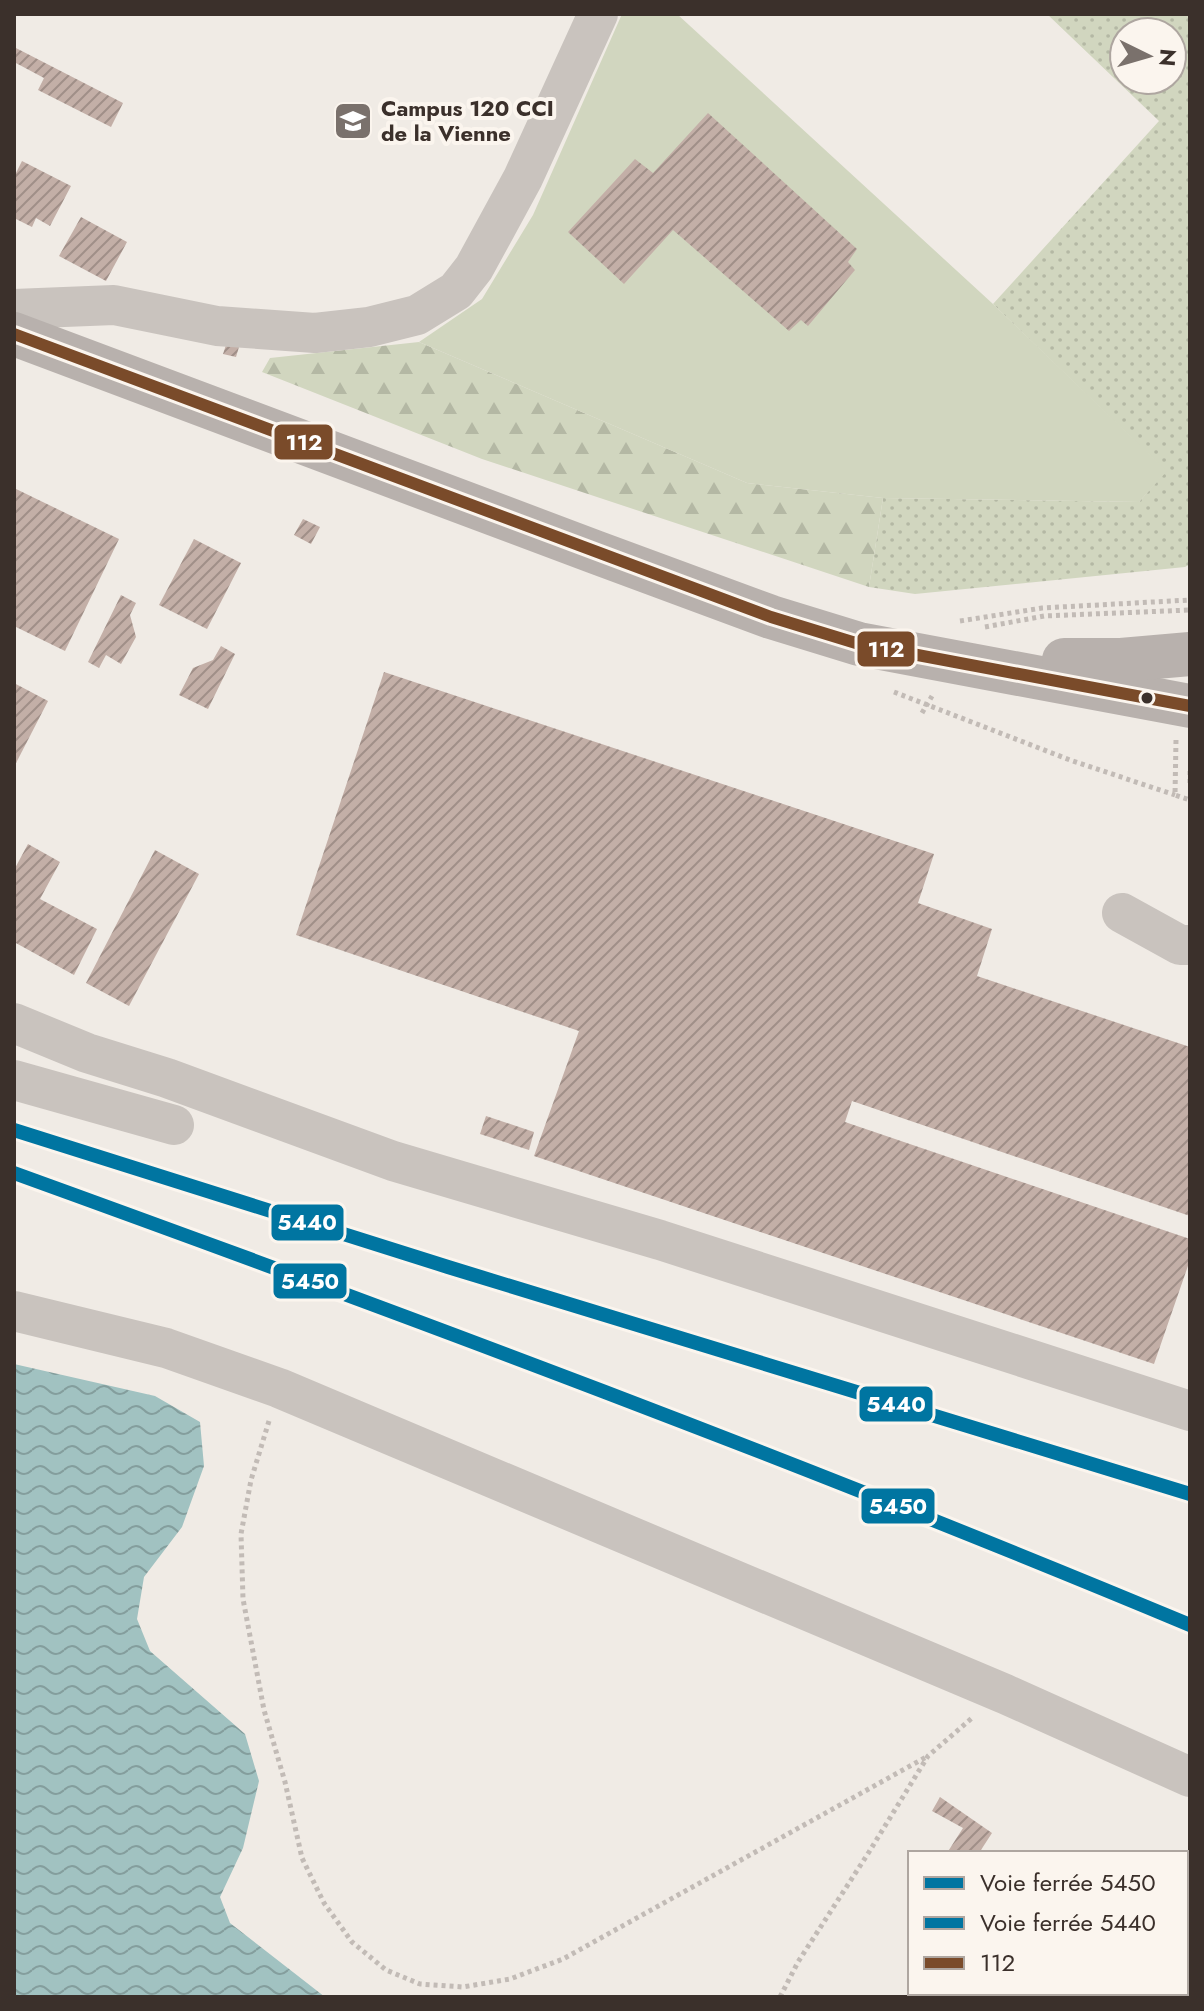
<svg xmlns="http://www.w3.org/2000/svg" width="1204" height="2011" viewBox="0 0 1204 2011" font-family="Jost,sans-serif">
	<style>
		.grass { fill: url(#grass-dots); fill-rule: evenodd }
		.forest { fill: url(#forest-firs) }
		.park { fill: #d1d6bf }
		.water { fill: url(#water-waves) }
		.building { fill: url(#building-hatch) }
		.lines { fill: none; stroke-linecap: round; stroke-linejoin: round }
		.path { stroke: #c2bbb6; stroke-width: 5; stroke-dasharray: 4 4; stroke-linecap: butt }
		.minor { stroke: #c9c3be; stroke-width: 40 }
		.major { stroke: #b8b1ad; stroke-width: 44 }
		.bus-1-casing { stroke: #fbf5ee; stroke-width: 18 }
		.bus-1 { stroke: #7a4b2a; stroke-width: 12 }
		.rail-1-casing { stroke: #fbf5ee; stroke-width: 20 }
		.rail-2-casing { stroke: #fbf5ee; stroke-width: 20 }
		.rail-1 { stroke: #0075a1; stroke-width: 14 }
		.rail-2 { stroke: #0075a1; stroke-width: 14 }
		.bus-dot { fill: #3b302b; stroke: #fbf5ee; stroke-width: 3 }
		.labels { text-anchor: middle; dominant-baseline: central; stroke-width: 8; stroke-linejoin: round; paint-order: stroke }
		.poi-label { font-size: 22px; font-weight: bold; fill: #3b302b; stroke: #fbf5ee; text-anchor: start }
		.line-badge { stroke: #fbf5ee; stroke-width: 3 }
		.badge-label { font-size: 22px; text-anchor: middle; font-weight: bold; fill: #fff }
	</style>
	<defs>
		<pattern id="grass-dots" width="8" height="8" patternUnits="userSpaceOnUse" patternTransform="scale(2)"><rect width="8" height="8" fill="#d1d6bf"/><path d="M2 2h.1M6 6h.1" fill="none" stroke="#b4b8a4" stroke-width="1.8" stroke-linecap="round"/></pattern>
		<pattern id="forest-firs" width="22" height="20" patternUnits="userSpaceOnUse" patternTransform="scale(2)"><rect width="22" height="20" fill="#d1d6bf"/><path d="M5 1l3.5 6h-7zM16 11l3.5 6h-7z" fill="#b4b8a4"/></pattern>
		<pattern id="water-waves" width="16" height="10" patternUnits="userSpaceOnUse" patternTransform="scale(2)"><rect width="16" height="10" fill="#a1c2c1"/><path d="M0 5q4-4 8 0t8 0" fill="none" stroke="#849e9d"/></pattern>
		<pattern id="building-hatch" width="6" height="6" patternUnits="userSpaceOnUse" patternTransform="scale(2)"><rect width="6" height="6" fill="#c3afa7"/><path d="M-1 1l2-2M0 6l6-6M5 7l2-2" fill="none" stroke="#a08f88"/></pattern>
	</defs>
	<rect width="100%" height="100%" fill="#f0ebe5"/>
	<!-- grass -->
	<path class="grass" d="M1047,14H1188L1190,16V564L1185,567L915,594L869,587L883,498L1139,502L1166,471L993,304L1159,121ZM1124,32H1172V80H1124Z"/>
	<!-- forest -->
	<path class="forest" d="M419,342L747,483L883,498L869,587L482,459L262,372L270,358Z"/>
	<!-- park -->
	<path class="park" d="M622,14H677L993,304L1167,471L1139,502L883,498L747,483L419,342L482,299L533,215Z"/>
	<!-- water -->
	<path class="water" d="M14,1364L155,1396L200,1422L204,1466L182,1527L144,1577L137,1619L150,1651L245,1734L259,1781L243,1848L220,1897L230,1923L325,1997H14Z"/>
	<!-- building -->
	<g class="building">
		<path d="M14,47L123,103L111,127L38,90L44,78L14,62Z"/>
		<path d="M708,113L857,249L848,262L855,270L808,326L801,320L789,331L673,230L624,284L568,232L635,159L653,173Z"/>
		<path d="M22,161L71,186L50,226L36,218L32,227L14,218V177Z"/>
		<path d="M81,217L127,242L106,281L59,256Z"/>
		<path d="M227,342L239,347L236,357L223,354Z"/>
		<path d="M14,488L119,539L65,651L14,626Z"/>
		<path d="M303,519L320,527L311,544L294,535Z"/>
		<path d="M194,539L241,563L207,629L159,605Z"/>
		<path d="M121,595L136,603L130,615L136,637L121,664L106,655L99,668L88,662Z"/>
		<path d="M221,646L235,654L208,709L179,695L193,668L213,660Z"/>
		<path d="M384,672L934,854L918,903L992,929L977,976L1190,1047V1216L852,1101L845,1122L1190,1239V1260L1154,1364L534,1156L579,1031L296,935Z"/>
		<path d="M14,683L48,701L14,767Z"/>
		<path d="M28,844L60,862L40,899L97,929L74,975L14,942V870Z"/>
		<path d="M155,850L199,874L129,1006L86,983Z"/>
		<path d="M486,1116L534,1132L529,1150L480,1134Z"/>
		<path d="M940,1797L992,1833L979,1853H947L963,1828L932,1811Z"/>
		<path d="M1190,1864V1902L1186,1900V1872Z"/>
	</g>
	<g class="lines">
		<!-- path -->
		<g class="path">
			<path d="M960,621L1042,608L1190,600"/>
			<path d="M985,627L1044,616L1190,610"/>
			<path d="M894,692L1070,760L1175,795"/>
			<path d="M922,713L932,696"/>
			<path d="M1176,740L1175,795L1190,800"/>
			<path d="M1190,771V787"/>
			<path d="M269,1421L251,1480L241,1534L243,1599L264,1710L285,1782L302,1858L324,1903L352,1942L386,1970L420,1984L463,1987L510,1979L563,1959L928,1756"/>
			<path d="M780,1997L798,1962L869,1852L928,1756L972,1718"/>
		</g>
		<!-- minor -->
		<g class="minor">
			<path d="M14,309L114,305L217,326L315,333L369,327L417,315L456,291L474,268L523,178L598,14"/>
			<path d="M1122,913L1180,945H1190"/>
			<path d="M14,1023L87,1053L167,1078L393,1161L660,1240L1190,1411"/>
			<path d="M14,1080L174,1125"/>
			<path d="M14,1311L166,1348L279,1388L1005,1694L1190,1777"/>
		</g>
		<!-- major -->
		<g class="major">
			<path d="M14,334L595,552L771,617L859,644L1190,706"/>
			<path d="M1064,660H1121L1190,654"/>
		</g>
		<defs>
			<path id="bus-1" d="M14,334L771,617L859,644L1190,706"/>
		</defs>
		<!-- bus-1 casing -->
		<use href="#bus-1" class="bus-1-casing"/>
		<!-- bus-1 -->
		<use href="#bus-1" class="bus-1"/>
		<defs>
			<path id="rail-1" d="M14,1173C409,1316 802,1463 1190,1625"/>
			<path id="rail-2" d="M14,1130L448,1267L1190,1494"/>
		</defs>
		<!-- rail-1 casing -->
		<use href="#rail-1" class="rail-1-casing"/>
		<!-- rail-2 casing -->
		<use href="#rail-2" class="rail-2-casing"/>
		<!-- rail-1 -->
		<use href="#rail-1" class="rail-1"/>
		<!-- rail-2 -->
		<use href="#rail-2" class="rail-2"/>
	</g>
	<!-- icons -->
	<defs>
		<symbol id="university-square" viewBox="-11 -11 22 22"><rect x="-9" y="-9" width="18" height="18" rx="4" fill="#7a716c" stroke="#fbf5ee"/><path d="M0-5L7-2L0 1L-7-2ZM-4 1L0 2.5L4 1V4Q0 6-4 4Z" fill="#fff"/></symbol>
	</defs>
	<g fill-rule="evenodd">
		<use href="#university-square" x="331" y="99" width="44" height="44"/>
	</g>
	<!-- markers -->
	<circle class="bus-dot" cx="1147" cy="698" r="7"/>
	<g class="labels">
		<!-- poi labels -->
		<g class="poi-label">
			<text x="381" y="108">Campus 120 CCI<tspan x="381" dy="25">de la Vienne</tspan></text>
		</g>
	</g>
	<g class="line-badge">
		<rect x="273" y="423" width="61" height="38" rx="8" fill="#7a4b2a"/>
		<rect x="856" y="630" width="60" height="38" rx="8" fill="#7a4b2a"/>
		<rect x="270" y="1203" width="75" height="39" rx="8" fill="#0075a1"/>
		<rect x="272" y="1262" width="76" height="38" rx="8" fill="#0075a1"/>
		<rect x="858" y="1385" width="76" height="38" rx="8" fill="#0075a1"/>
		<rect x="860" y="1487" width="76" height="38" rx="8" fill="#0075a1"/>
	</g>
	<g class="badge-label">
		<text x="304" y="450">112</text>
		<text x="886" y="657">112</text>
		<text x="307" y="1230">5440</text>
		<text x="310" y="1289">5450</text>
		<text x="896" y="1412">5440</text>
		<text x="898" y="1514">5450</text>
	</g>
	<!-- border -->
	<rect width="1204" height="2011" fill="none" stroke="#3b302b" stroke-width="32"/>
	<!-- legend -->
	<rect x="908" y="1851" width="280" height="144" fill="#fbf5ee" stroke="#aea6a0" stroke-width="2"/>
	<rect x="924" y="1877" width="40" height="12" fill="#0075a1" stroke="#aea6a0" stroke-width="2"/>
	<text x="980" y="1891" font-size="24" fill="#3b302b">Voie ferrée 5450</text>
	<rect x="924" y="1917" width="40" height="12" fill="#0075a1" stroke="#aea6a0" stroke-width="2"/>
	<text x="980" y="1931" font-size="24" fill="#3b302b">Voie ferrée 5440</text>
	<rect x="924" y="1957" width="40" height="12" fill="#7a4b2a" stroke="#aea6a0" stroke-width="2"/>
	<text x="980" y="1971" font-size="24" fill="#3b302b">112</text>
	<!-- north arrow -->
	<g transform="translate(1148 56) rotate(95)"><circle r="38" fill="#fbf5ee" stroke="#aea6a0" stroke-width="2"/>
	<path d="M0-6L14 30L0 20L-14 30Z" fill="#7a716c"/>
	<text y="-12" font-size="22" font-weight="bold" text-anchor="middle" fill="#3b302b">N</text>
	</g>
</svg>
